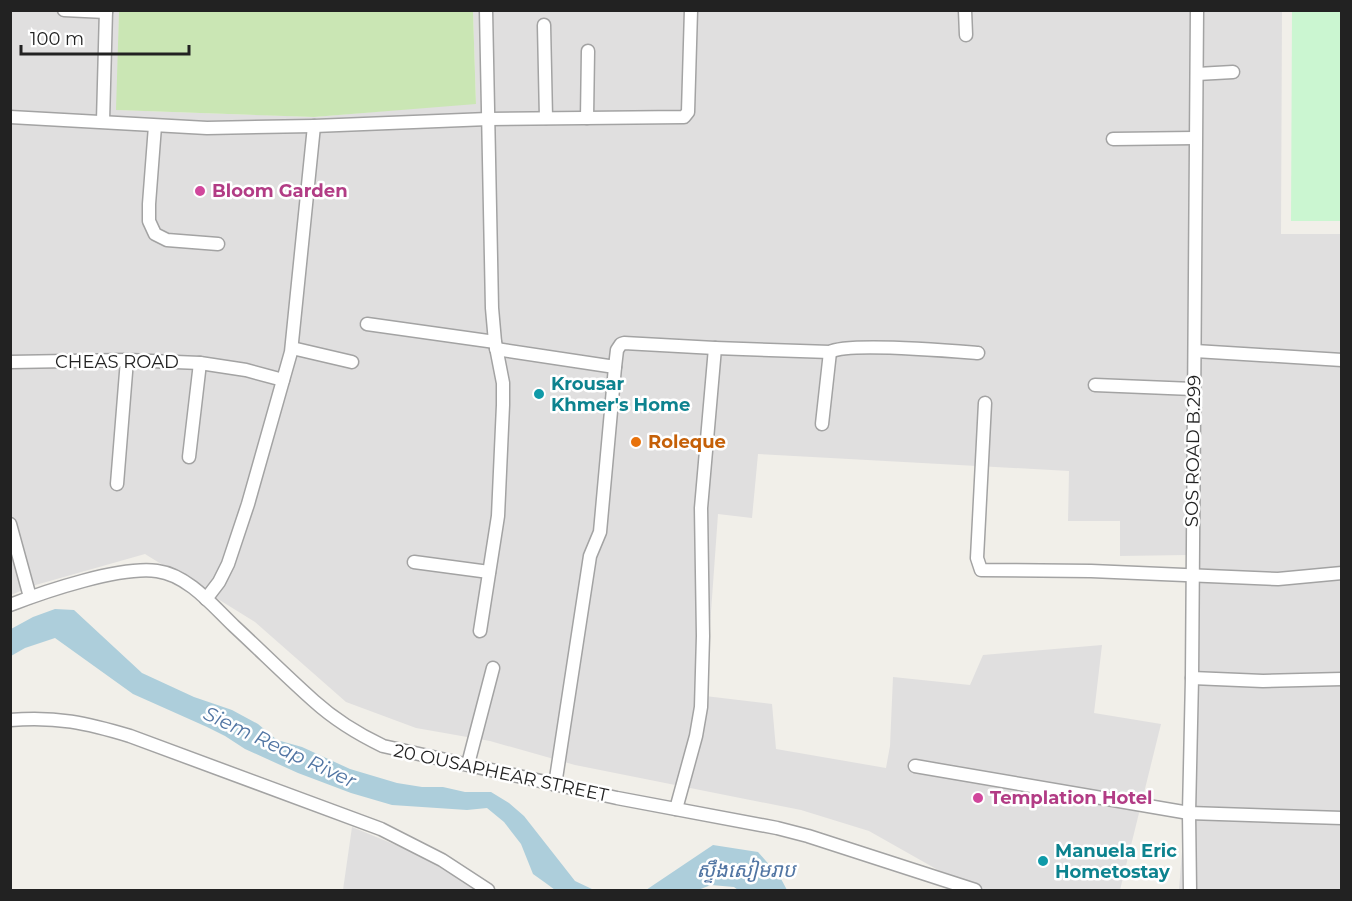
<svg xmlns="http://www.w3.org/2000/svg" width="1352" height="901" viewBox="0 0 1352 901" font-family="Montserrat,'Noto Sans Khmer',sans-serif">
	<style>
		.residential { fill: #e0dfdf }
		.grass { fill: #cae6b4 }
		.park { fill: #cbf6d1 }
		.water { fill: #adcedb }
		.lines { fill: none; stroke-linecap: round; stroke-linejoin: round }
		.minor-casing { stroke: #a3a3a3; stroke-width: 15 }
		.minor { stroke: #fff; stroke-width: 12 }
		.hotel-dot { fill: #d1479c; stroke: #fff; stroke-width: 2 }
		.culture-dot { fill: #0f9aa8; stroke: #fff; stroke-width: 2 }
		.food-dot { fill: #e8710a; stroke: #fff; stroke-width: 2 }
		.labels { text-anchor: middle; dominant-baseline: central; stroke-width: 5; stroke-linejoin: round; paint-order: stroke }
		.hotel-label { font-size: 18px; font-weight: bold; fill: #b23c85; stroke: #fff; text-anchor: start }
		.street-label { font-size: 18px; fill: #222; stroke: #fff }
		.culture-label { font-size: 18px; font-weight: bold; fill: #0d838f; stroke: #fff; text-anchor: start }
		.food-label { font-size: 18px; font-weight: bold; fill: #c56008; stroke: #fff; text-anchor: start }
		.water-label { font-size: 20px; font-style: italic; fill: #5175a3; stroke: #fff }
	</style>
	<rect width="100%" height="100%" fill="#f1efe9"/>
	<!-- residential -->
	<g class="residential">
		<path d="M11,11H119L117,110L314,117L476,103L473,11H1282L1281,234H1341V890H1179L1183,838L1187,555L1120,556V521H1068L1069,471L758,454L752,518L718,514L705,696L772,704L776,749L886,768L890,746L893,677L970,685L983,655L1102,645L1094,713L1161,724L1120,890H986L975,888L938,870L869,831L801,810L575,765L490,741L416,728L346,702L255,622L145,554L32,586L11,595Z"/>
		<path d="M352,827L430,859L476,890H343Z"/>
	</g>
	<!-- grass -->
	<path class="grass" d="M119,11H473L476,104L314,117L116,110Z"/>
	<!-- park -->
	<path class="park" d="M1292,11H1341V221H1291Z"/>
	<!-- water -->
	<g class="water">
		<path d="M55,609L74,610L142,673L194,697L232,710L258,724L277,740L302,747L350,769L397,783L422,787H443L465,792H491L509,803L524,816L575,881L594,890H555L547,884L533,874L521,844L504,822L487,808L467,810L392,805L351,793L298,773L245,749L225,736L207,727L133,694L55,638L25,648L11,656V629L33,617Z"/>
		<path d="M713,845L758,852L780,877L787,890H738L734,887L711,885L698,890H646Z"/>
	</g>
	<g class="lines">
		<defs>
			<g id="minor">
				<path d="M64,10L106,12"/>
				<path d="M965,10L966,35"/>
				<path d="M544,25L546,118"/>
				<path d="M1197,74L1233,72"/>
				<path d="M10,117L207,128L314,126L488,119L684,117L688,112L691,10"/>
				<path d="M587,118L588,51"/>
				<path d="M103,121L106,10"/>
				<path d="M155,126L149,204V221L155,234L167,240L218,244"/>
				<path d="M1113,139L1195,138"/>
				<path d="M367,324L495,342"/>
				<path d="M292,348L352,362"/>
				<path d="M496,349L615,367L617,350L621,344L624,343L715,348L830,352C847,342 953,351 978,353"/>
				<path d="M1195,351L1342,360"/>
				<path d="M10,362L127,360L200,363L189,457"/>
				<path d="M200,363L246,370L283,380"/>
				<path d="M1095,385L1193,389"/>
				<path d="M985,403L977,558L981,570L1091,571L1278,579L1342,573"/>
				<path d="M822,424L830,352"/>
				<path d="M117,484L127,360"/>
				<path d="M10,524L30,597"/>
				<path d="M414,562L489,572"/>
				<path d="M206,599L219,582L228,564L248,504L291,352L314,126"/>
				<path d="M10,605C46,591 120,566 157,571C188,575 213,606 234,626C261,651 287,677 314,701C335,720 358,734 383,746L617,798L777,828L808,836L975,890"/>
				<path d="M480,631L498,516L503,405V383L495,342L492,308L486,10"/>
				<path d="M1192,678L1263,681L1342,679"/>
				<path d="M10,720C56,716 87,723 130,736L381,829L442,860L488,890"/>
				<path d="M468,764L493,668"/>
				<path d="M915,766L1189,813L1342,818"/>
				<path d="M555,785L590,556L600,532L615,367"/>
				<path d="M676,809L696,736L701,707L703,636L701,508L715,348"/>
				<path d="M1190,890L1189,813L1192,678L1197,10"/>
			</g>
		</defs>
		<!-- minor casing -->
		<use href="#minor" class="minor-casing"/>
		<!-- minor -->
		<use href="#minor" class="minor"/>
	</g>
	<!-- markers -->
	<g class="hotel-dot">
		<circle cx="200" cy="191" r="6"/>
		<circle cx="978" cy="798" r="6"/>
	</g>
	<g class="culture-dot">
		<circle cx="539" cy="394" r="6"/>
		<circle cx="1043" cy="861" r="6"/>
	</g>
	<circle class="food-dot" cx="636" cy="442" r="6"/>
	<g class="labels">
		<!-- hotel labels -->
		<g class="hotel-label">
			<text x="212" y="191">Bloom Garden</text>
			<text x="990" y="798">Templation Hotel</text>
		</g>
		<!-- street labels -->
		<g class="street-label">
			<text x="117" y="362">CHEAS ROAD</text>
			<text transform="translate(1193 451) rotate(-89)">SOS ROAD B.299</text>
			<text transform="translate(501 773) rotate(12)">20 OUSAPHEAR STREET</text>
		</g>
		<!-- culture labels -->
		<g class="culture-label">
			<text x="551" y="384">Krousar<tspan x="551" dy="21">Khmer's Home</tspan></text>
			<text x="1055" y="851">Manuela Eric<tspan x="1055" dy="21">Hometostay</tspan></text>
		</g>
		<!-- food labels -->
		<g class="food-label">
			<text x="648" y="442">Roleque</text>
		</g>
		<!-- water labels -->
		<g class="water-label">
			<text transform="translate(280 747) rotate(25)">Siem Reap River</text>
			<text x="746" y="870">ស្ទឹងសៀមរាប</text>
		</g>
	</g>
	<!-- border -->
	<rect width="1352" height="901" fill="none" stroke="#222222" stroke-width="24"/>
	<!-- scale -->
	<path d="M21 45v9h168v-9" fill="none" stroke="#222222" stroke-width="3"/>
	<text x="30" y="45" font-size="18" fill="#222222" stroke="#ffffff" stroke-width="4.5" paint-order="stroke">100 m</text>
</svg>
